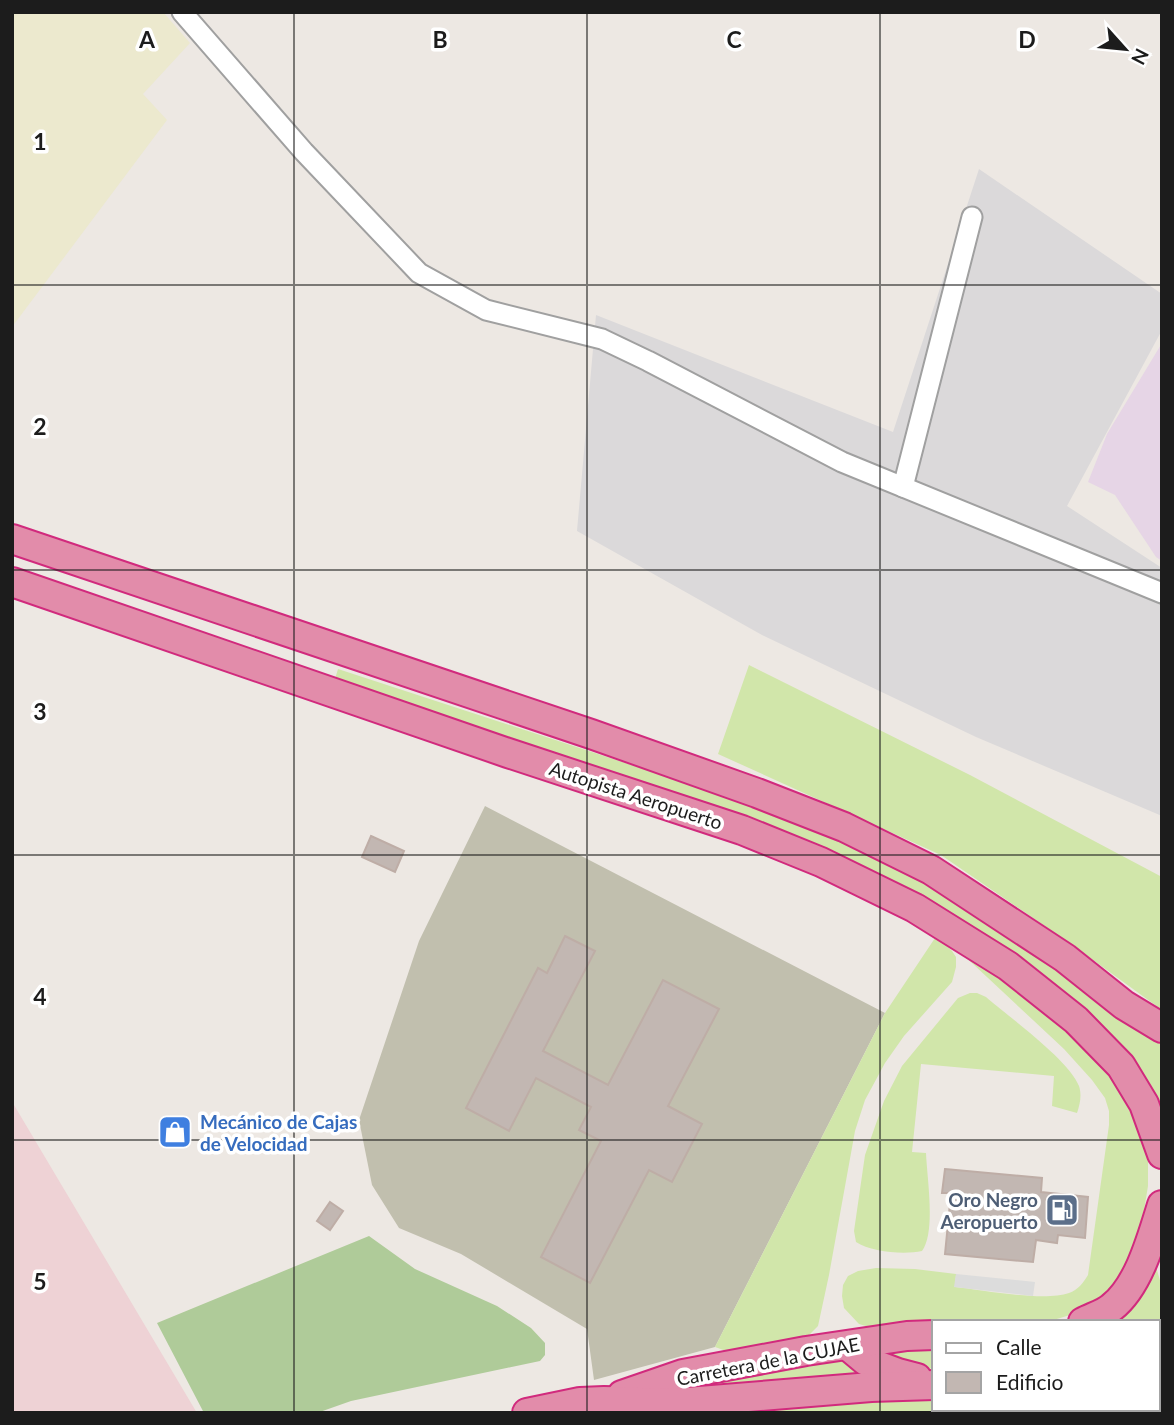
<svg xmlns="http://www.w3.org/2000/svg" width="1174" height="1425" viewBox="0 0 1174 1425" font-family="Lato,sans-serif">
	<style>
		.residential { fill: #dbd9da }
		.commercial { fill: #eed2d5 }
		.industrial { fill: #e6d5e6 }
		.construction { fill: #c1bfae }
		.farmland { fill: #ece9ce }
		.grass { fill: #d1e6aa }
		.forest { fill: #afcb99 }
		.parking { fill: #dcdcdc }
		.building { fill: #c2b7b2; stroke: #beada6; stroke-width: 2 }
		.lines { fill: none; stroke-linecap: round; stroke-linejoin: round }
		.minor-casing { stroke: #a0a0a0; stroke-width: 23 }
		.highway-casing { stroke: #d12a7d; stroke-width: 32 }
		.minor { stroke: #fff; stroke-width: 19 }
		.highway { stroke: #e28caa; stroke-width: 28 }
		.grid { fill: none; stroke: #1c1c1c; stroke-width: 2; stroke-opacity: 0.55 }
		.labels { text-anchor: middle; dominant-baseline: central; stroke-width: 7; stroke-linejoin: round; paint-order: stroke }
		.street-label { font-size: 19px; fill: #1c1c1c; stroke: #fff }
		.shop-label { font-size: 19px; font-weight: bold; fill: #366cbe; stroke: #fff; text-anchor: start }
		.service-label { font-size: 19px; font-weight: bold; fill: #4e5e75; stroke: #fff; text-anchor: end }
		.grid-label { font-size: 23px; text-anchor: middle; font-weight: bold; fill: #1c1c1c; stroke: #fff; stroke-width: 7; stroke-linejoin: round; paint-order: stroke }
	</style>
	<rect width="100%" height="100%" fill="#ede8e3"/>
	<!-- residential -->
	<path class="residential" d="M979,169L1162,294V330L1067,506L1162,568V816L976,737L762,635L577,531L596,315L893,432Z"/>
	<!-- commercial -->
	<path class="commercial" d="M12,1104L14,1105L197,1413H12Z"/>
	<!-- industrial -->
	<path class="industrial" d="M1162,343V561L1156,557L1115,495L1088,482L1107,434Z"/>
	<!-- construction -->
	<path class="construction" d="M485,806L885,1013L715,1347L594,1380L587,1329L461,1254L399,1228L372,1185L359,1120L419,941Z"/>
	<!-- farmland -->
	<path class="farmland" d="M12,12H163L190,43L143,94L167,120L12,327Z"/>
	<!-- grass -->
	<g class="grass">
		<path d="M749,665L970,775L1162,877V1010L1071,944L941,855L718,754Z"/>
		<path d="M338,669L760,807L837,838L913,874L1023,939L1162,1040V1117L995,945L528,748L335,679Z"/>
		<path d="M937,935L952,951L956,957V967L952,982L904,1036L885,1063L865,1100L855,1131L829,1275L818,1326L806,1338L729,1352L715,1347L885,1013Z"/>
		<path d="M957,949L1031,992L1105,1059L1148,1139V1186L1140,1235L1127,1273L1096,1305L1070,1315L1047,1322H934L879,1330L859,1324L844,1308L842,1296L843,1285L848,1276L858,1271L876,1268L915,1269L956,1274L955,1287C983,1290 1044,1302 1069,1293C1078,1290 1083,1283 1088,1275L1109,1125V1111L1105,1098L1092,1080L1064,1049Z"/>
		<path d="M970,993H977L986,997C1009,1017 1068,1059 1079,1086C1082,1095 1080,1104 1077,1113L1052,1106L1054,1076L921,1064L912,1152L926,1153C927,1178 936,1232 922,1251C904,1255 871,1252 856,1242L854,1231L865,1155L884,1101L902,1066L958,998Z"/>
		<path d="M1152,1267H1156L1162,1287V1385H1158V1322H1102Z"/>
		<path d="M934,1343V1369L882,1362L864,1350Z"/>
		<path d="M833,1357L865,1374L659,1392Z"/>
		<path d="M934,1397V1409H1158V1406H1162V1413H707L793,1404Z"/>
	</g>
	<!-- forest -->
	<path class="forest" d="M369,1236L415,1269L497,1306L531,1328L545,1343V1355L540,1361L351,1401L317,1413H204L157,1323Z"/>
	<!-- parking -->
	<path class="parking" d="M956,1274L1035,1282L1033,1296L954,1287Z"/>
	<!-- building -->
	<g class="building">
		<path d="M371,836L404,851L395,872L362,857Z"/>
		<path d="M565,936L595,951L543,1051L608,1085L663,980L719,1009L668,1106L702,1124L672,1182L649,1170L590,1283L541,1257L601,1141L579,1130L591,1107L536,1078L509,1131L466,1108L538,968L547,973Z"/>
		<path d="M945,1169L1042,1178L1041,1192L1088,1197L1085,1238L1058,1235L1057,1243L1036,1240L1033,1262L945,1254L951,1193H942Z"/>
		<path d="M330,1202L343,1211L330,1230L317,1221Z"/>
	</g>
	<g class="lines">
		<defs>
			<g id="minor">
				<path d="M182,12L304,152L419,273L486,310L602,339L648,361L842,462L1162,593"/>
				<path d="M903,487L972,217"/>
			</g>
			<g id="highway">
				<path d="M12,539L591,734L757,793L844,827L931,870L1065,958L1124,1005L1162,1028"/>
				<path d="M12,582L508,753L742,830L821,862L915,908L1008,966L1076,1020L1121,1066L1144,1104L1162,1154"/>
				<path d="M1083,1322C1092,1317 1104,1314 1112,1307C1139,1286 1152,1237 1162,1205"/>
				<path d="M848,1346L866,1361L898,1373L917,1378"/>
				<path d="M622,1395L683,1374L806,1351L907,1336L934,1335"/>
				<path d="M1158,1395H1162"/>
				<path d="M527,1413L580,1402L604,1401L675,1403L871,1387L934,1385"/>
			</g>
		</defs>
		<!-- minor casing -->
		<use href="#minor" class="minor-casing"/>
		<!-- highway casing -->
		<use href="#highway" class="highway-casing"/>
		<!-- minor -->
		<use href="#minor" class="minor"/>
		<!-- highway -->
		<use href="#highway" class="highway"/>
	</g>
	<!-- grid -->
	<path class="grid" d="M294,12V1413M587,12V1413M880,12V1413M12,285H1162M12,570H1162M12,855H1162M12,1140H1162"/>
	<!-- icons -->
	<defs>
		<symbol id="shop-square" viewBox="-11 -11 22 22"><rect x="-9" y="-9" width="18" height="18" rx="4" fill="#3f7fe0" stroke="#fff"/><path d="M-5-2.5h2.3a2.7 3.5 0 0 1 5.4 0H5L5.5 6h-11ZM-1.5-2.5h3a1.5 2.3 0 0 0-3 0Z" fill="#fff"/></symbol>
		<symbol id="fuel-square" viewBox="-11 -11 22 22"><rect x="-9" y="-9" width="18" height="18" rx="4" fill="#5c6f8a" stroke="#fff"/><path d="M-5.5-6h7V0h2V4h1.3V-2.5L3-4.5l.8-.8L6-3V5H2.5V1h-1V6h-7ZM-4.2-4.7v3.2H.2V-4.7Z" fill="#fff"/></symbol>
	</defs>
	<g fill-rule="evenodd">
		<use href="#shop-square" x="156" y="1113" width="38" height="38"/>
		<use href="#fuel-square" x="1043" y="1191" width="38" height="38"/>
	</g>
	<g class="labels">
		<!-- street labels -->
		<g class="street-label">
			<text transform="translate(636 795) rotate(18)">Autopista Aeropuerto</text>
			<text transform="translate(768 1361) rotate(-11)">Carretera de la CUJAE</text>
		</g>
		<!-- shop labels -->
		<g class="shop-label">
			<text x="200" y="1121">Mecánico de Cajas<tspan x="200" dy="22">de Velocidad</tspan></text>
		</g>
		<!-- service labels -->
		<g class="service-label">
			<text x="1038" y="1199">Oro Negro<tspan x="1038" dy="22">Aeropuerto</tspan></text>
		</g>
	</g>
	<g class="grid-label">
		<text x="147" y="48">A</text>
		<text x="440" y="48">B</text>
		<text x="734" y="48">C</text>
		<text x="1027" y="48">D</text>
		<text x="40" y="150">1</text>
		<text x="40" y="435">2</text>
		<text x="40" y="720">3</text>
		<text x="40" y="1005">4</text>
		<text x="40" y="1290">5</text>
	</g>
	<!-- border -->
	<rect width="1174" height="1425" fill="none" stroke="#1c1c1c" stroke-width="28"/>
	<!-- legend -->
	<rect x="932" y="1320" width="228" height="91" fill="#ffffff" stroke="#a4a4a4" stroke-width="2"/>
	<rect x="946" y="1343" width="35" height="10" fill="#ffffff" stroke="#a4a4a4" stroke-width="2"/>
	<text x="996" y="1355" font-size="21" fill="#1c1c1c">Calle</text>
	<rect x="946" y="1372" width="35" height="21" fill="#c2b7b2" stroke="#a4a4a4" stroke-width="2"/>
	<text x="996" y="1390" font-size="21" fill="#1c1c1c">Edificio</text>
	<!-- north arrow -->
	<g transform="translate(1125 49) rotate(117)" stroke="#ffffff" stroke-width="5" paint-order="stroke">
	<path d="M0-5L12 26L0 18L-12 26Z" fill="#1c1c1c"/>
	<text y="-10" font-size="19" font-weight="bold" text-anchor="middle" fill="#1c1c1c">N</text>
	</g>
</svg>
